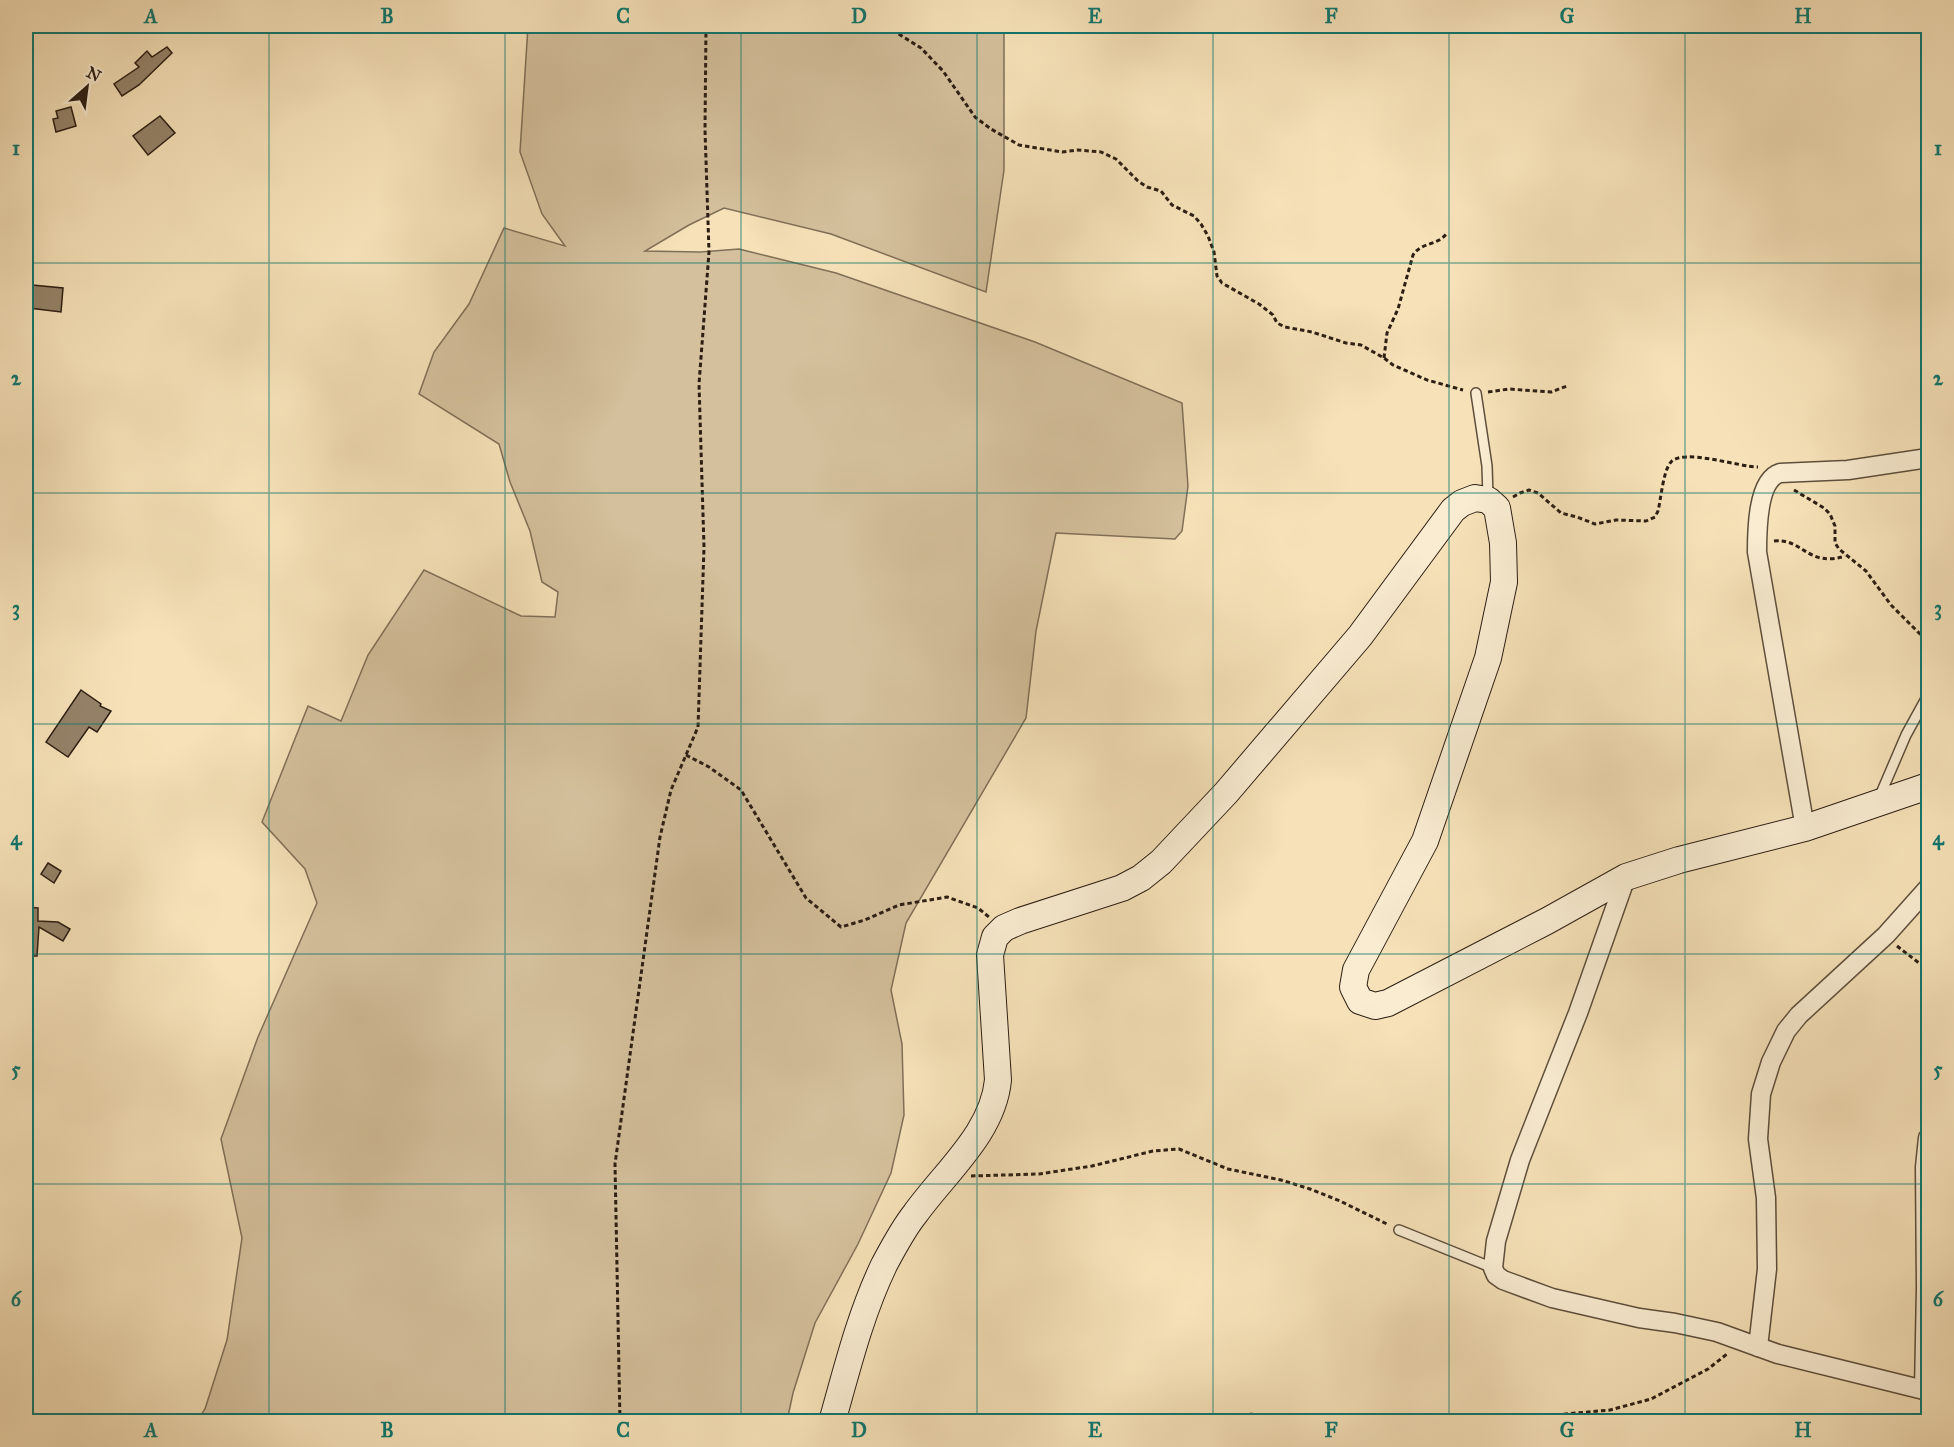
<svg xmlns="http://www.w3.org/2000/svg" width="1954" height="1447" viewBox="0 0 1954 1447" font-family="'IM FELL Great Primer',serif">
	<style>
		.green { fill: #d4c09c; stroke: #806f58; stroke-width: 1.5 }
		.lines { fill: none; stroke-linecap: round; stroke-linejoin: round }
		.stream { stroke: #7c6b54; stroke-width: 5 }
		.building { fill: #958369; stroke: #2c1e13; stroke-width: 1.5 }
		.lane-casing { stroke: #5e4f3c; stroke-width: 12 }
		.street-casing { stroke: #5e4f3c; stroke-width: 21 }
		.secondary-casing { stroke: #2c1e13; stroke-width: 28 }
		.path { stroke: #2c1e13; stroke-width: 3; stroke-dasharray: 4.5 3; stroke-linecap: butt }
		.lane { stroke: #f9ecd1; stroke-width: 9 }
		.street { stroke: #f9ecd1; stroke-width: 18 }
		.secondary { stroke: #f9ecd1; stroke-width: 26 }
		.grid { fill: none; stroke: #0f766e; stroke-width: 1.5; stroke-opacity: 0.55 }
		.neatline { fill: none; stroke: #0f766e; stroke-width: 2 }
		.grid-label { font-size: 20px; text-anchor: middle; font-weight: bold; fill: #0f766e }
	</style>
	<rect width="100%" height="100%" fill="#f6e1b8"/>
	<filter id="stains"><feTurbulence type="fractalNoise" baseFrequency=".00333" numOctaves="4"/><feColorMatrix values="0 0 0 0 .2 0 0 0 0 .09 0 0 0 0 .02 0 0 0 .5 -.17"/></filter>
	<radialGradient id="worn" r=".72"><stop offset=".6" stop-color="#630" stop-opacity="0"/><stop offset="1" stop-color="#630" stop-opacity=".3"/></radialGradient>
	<!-- green -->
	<path class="green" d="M528,26H1004V170L986,292L831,234L724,208L689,225L645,251L700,252L739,249L836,273L1035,342L1182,403L1188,486L1182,531L1175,539L1056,533L1036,631L1026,718L906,923L891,990L902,1044L904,1115L891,1173L858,1244L815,1323L793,1393L787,1421H197L205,1409L227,1340L242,1238L221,1139L258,1037L317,903L305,869L262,822L308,706L341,721L368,655L424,570L521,616L555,617L558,592L542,582L530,531L510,482L499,444L419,394L434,352L469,304L504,228L565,246L542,214L520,152Z"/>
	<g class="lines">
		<!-- stream -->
		<path class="stream" d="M1251,1415L1273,1422"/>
	</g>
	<!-- building -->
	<g class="building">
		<path d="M167,47L172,53L139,85L122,96L114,84L139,67L135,63L147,51L152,57Z"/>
		<path d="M71,107L76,126L56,132L53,119L58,118L56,111Z"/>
		<path d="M160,116L175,133L148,155L133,136Z"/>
		<path d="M32,285L63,288L61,312L29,308Z"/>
		<path d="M81,690L101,704L100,706L111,711L97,732L89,727L68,757L46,742Z"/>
		<path d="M48,863L61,871L54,883L41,874Z"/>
		<path d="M26,907L38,908V921L58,922L70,929L63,941L39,927L37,956H26Z"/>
	</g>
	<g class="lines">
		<defs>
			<g id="lane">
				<path d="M1476,393L1487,466L1488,497"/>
				<path d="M1879,798L1906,735L1928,695"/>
				<path d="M1399,1230L1493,1268"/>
			</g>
			<g id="street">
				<path d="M1805,828L1757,552C1757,533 1757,480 1780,473L1848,470L1928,458"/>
				<path d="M1626,877L1578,1013L1520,1160L1496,1241L1493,1268L1496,1275L1503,1280L1552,1298L1639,1318L1675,1323L1717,1332L1778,1354L1928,1391"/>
				<path d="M1758,1347L1767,1269L1766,1198L1758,1139L1761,1094L1771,1062L1786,1031L1799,1015L1886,935L1928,888"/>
				<path d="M1924,1390L1926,1287L1925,1167L1928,1138"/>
			</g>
			<path id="secondary" d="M832,1422C847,1369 860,1315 884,1265C893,1248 903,1229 915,1214C945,1172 993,1133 998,1080L990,955L995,937L1004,928L1020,921L1122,888L1141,878L1161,862L1226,793L1360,636L1453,510L1462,503L1475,498L1488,500L1497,508L1503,543L1504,582L1488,658L1425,841L1356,970L1353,987L1360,1001L1375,1006L1388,1003L1547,921L1626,877L1679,860L1805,828L1928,786"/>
		</defs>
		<!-- lane casing -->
		<use href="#lane" class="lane-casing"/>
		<!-- street casing -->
		<use href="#street" class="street-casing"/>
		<!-- secondary casing -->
		<use href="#secondary" class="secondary-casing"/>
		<!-- path -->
		<g class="path">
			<path d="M886,26L921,48L943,71L975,117L991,129L1019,145L1062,152L1077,150L1101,152L1116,159L1138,181L1147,187L1161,191L1172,205L1194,216L1201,224L1208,236L1214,252L1217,276L1222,283L1259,304L1273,315L1277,323L1285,327L1312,332L1346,343L1361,345L1384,358L1393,365L1427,380L1463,390"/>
			<path d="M1384,358L1387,333L1398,309L1413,255C1421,242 1438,246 1447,233"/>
			<path d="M1488,392L1509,389L1551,392L1567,386"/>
			<path d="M1794,490L1824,508L1830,514L1835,526V543L1839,549L1866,571L1891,605L1928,642"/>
			<path d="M1513,497L1520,493L1529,490L1538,493L1561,513L1577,517L1595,524L1616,520L1646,521L1655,517L1658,511C1661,499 1663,471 1671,462C1683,448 1739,467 1758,467"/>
			<path d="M1774,541C1803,538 1808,568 1845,556"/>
			<path d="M686,755L709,767L741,790L806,898L841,927L865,920L899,905L947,897L978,908L989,917"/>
			<path d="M1897,946L1928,970"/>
			<path d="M971,1176L1039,1174L1092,1166L1153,1151L1179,1149L1228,1169L1281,1180L1310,1189L1340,1201L1389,1225"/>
			<path d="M620,1422L615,1164L660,837L671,790L698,727L704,547L699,384L709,252L705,130L706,26"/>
			<path d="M1339,1422L1362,1419L1432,1420L1509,1419L1610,1410L1651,1399L1708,1369L1727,1354"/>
		</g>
		<!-- lane -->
		<use href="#lane" class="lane"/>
		<!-- street -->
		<use href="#street" class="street"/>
		<!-- secondary -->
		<use href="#secondary" class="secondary"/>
	</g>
	<!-- grid -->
	<path class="grid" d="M269,26V1422M505,26V1422M741,26V1422M977,26V1422M1213,26V1422M1449,26V1422M1685,26V1422M26,263H1928M26,493H1928M26,724H1928M26,954H1928M26,1184H1928"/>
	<!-- margin -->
	<rect width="1954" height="1447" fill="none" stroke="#f6e1b8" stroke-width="66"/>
	<!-- north arrow -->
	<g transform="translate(87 87) rotate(28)" stroke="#f9ecd1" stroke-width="4.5" paint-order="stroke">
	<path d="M0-4.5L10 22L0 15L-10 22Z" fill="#2c1e13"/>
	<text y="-9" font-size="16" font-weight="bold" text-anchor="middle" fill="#2c1e13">N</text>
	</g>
	<rect x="33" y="33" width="1888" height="1381" class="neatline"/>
	<g class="grid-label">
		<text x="151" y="23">A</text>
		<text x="387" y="23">B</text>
		<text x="623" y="23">C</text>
		<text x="859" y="23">D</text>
		<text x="1095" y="23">E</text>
		<text x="1331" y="23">F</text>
		<text x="1567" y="23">G</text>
		<text x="1803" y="23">H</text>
		<text x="16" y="155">1</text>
		<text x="1938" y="155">1</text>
		<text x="16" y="385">2</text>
		<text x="1938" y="385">2</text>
		<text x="16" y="615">3</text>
		<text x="1938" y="615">3</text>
		<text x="16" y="845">4</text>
		<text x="1938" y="845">4</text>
		<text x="16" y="1076">5</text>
		<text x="1938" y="1076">5</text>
		<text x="16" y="1306">6</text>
		<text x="1938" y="1306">6</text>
		<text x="151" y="1437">A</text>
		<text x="387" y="1437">B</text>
		<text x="623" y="1437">C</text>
		<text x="859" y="1437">D</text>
		<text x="1095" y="1437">E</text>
		<text x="1331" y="1437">F</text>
		<text x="1567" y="1437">G</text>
		<text x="1803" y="1437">H</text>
	</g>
	<rect width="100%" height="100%" filter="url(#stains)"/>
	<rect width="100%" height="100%" fill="url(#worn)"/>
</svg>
